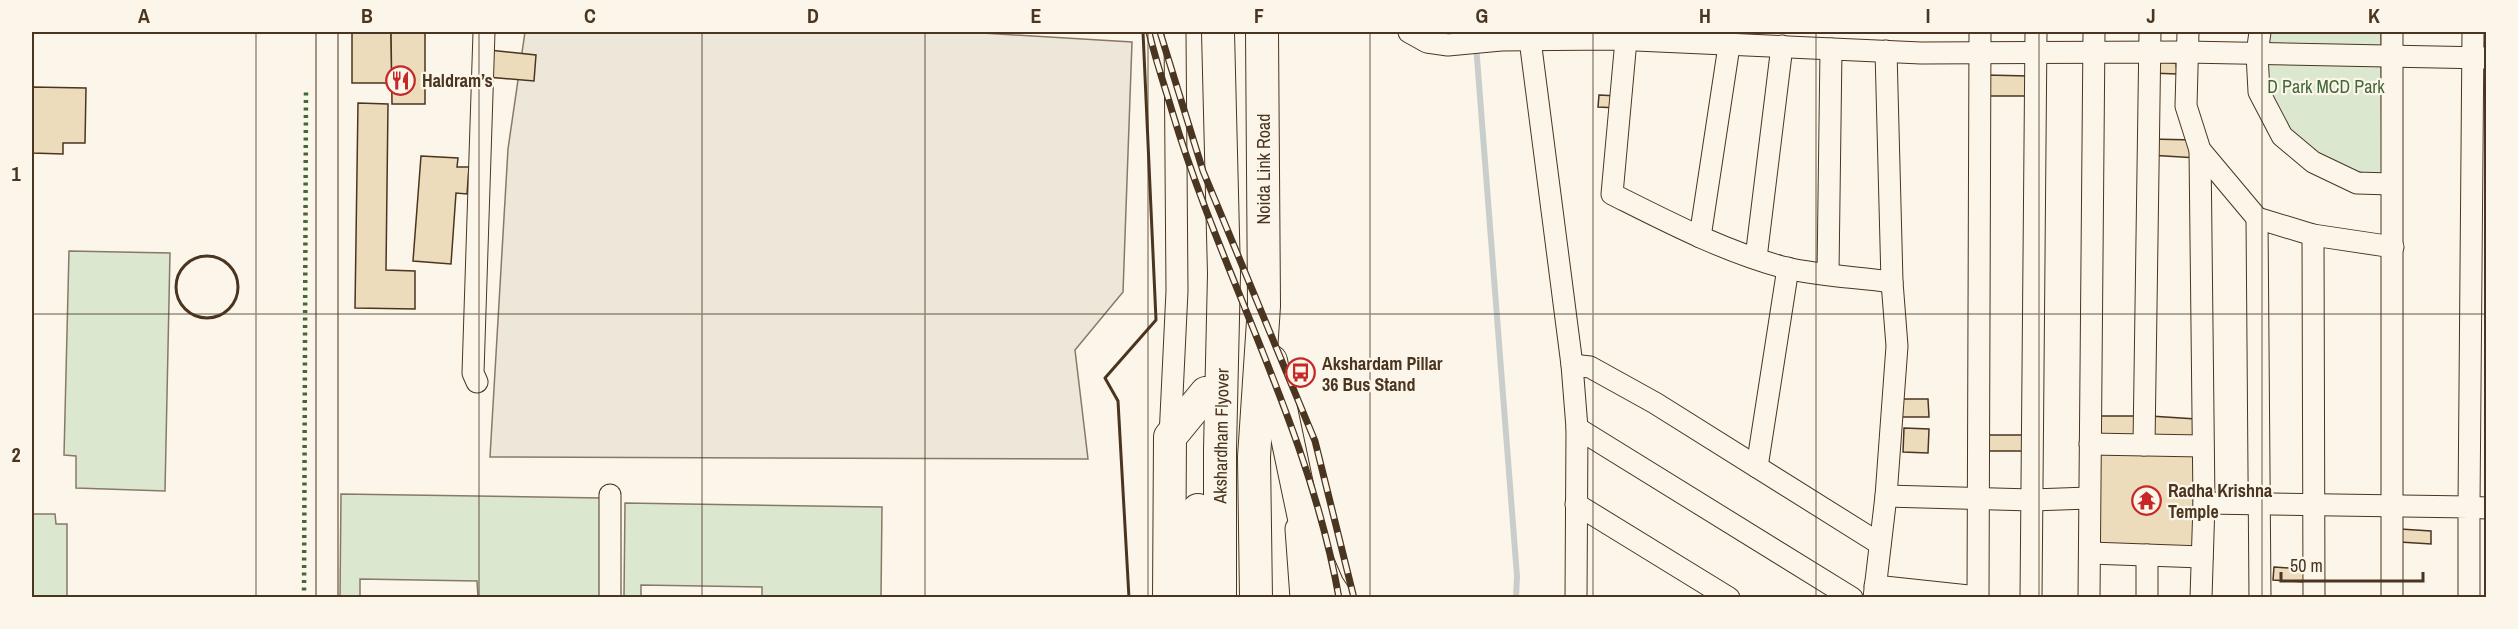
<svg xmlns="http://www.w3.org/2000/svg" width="2518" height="629" viewBox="0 0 2518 629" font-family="'Archivo Narrow',sans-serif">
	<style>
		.green { fill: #dce7d0; stroke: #887966; stroke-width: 1.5 }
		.parking { fill: #ede7d9; stroke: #887966; stroke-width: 1.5 }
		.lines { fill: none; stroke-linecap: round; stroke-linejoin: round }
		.stream { stroke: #c9cecd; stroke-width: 6 }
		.building { fill: #ecdcbc; stroke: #4a3520; stroke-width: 1.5 }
		.minor-casing { stroke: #4a3520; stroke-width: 23 }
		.major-casing { stroke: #4a3520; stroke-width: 29 }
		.highway-casing { stroke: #4a3520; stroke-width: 34 }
		.minor { stroke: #fbf6e9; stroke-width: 21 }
		.major { stroke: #fbf6e9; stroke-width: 27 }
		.highway { stroke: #fbf6e9; stroke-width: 32 }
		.rail-casing { stroke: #4a3520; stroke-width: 7 }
		.rail { stroke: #fbf6e9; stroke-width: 4.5; stroke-dasharray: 14; stroke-linecap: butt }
		.hedge { stroke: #436837; stroke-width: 4.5; stroke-dasharray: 3 4.5; stroke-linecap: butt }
		.wall { stroke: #4a3520; stroke-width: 3 }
		.grid { fill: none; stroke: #4a3520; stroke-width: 1.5; stroke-opacity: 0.55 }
		.labels { text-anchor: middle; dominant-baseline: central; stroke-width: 4.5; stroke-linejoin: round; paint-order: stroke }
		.poi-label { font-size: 18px; font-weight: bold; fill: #4a3520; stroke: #fbf6e9; text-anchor: start }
		.park-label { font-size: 18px; fill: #436837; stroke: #fbf6e9 }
		.street-label { font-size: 18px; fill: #4a3520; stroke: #fbf6e9 }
		.neatline { fill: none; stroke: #4a3520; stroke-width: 2 }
		.grid-label { font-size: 20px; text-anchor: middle; font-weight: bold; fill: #4a3520 }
	</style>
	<rect width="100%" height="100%" fill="#fbf6e9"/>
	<!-- green -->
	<g class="green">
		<path d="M2264,32H2381L2382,176L2347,170L2308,151L2279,116L2263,79Z"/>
		<path d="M69,251L170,253L165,491L76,488V456L64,455Z"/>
		<path d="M341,494L601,498L600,597H478L477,581L360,579V597L340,598Z"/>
		<path d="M625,503L882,507L881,597H762V587L641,585V597H624Z"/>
		<path d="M32,514H55L56,524H67V597H108H32Z"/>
	</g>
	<!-- parking -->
	<path class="parking" d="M525,32H966L1132,42L1123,292L1075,350L1088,459L490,457L508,149Z"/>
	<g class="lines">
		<!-- stream -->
		<path class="stream" d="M1475,32L1517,576L1516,598"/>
	</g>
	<!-- building -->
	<g class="building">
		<path d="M352,32H391L392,83H352Z"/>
		<path d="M391,32H425V104H392Z"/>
		<path d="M489,50L536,55L534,81L487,77Z"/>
		<path d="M2151,61L2176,63L2177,74L2150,73Z"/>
		<path d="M1985,75L2029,76L2030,96H1985Z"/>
		<path d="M32,87L86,88L85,143H63V154L32,153Z"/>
		<path d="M1599,95L1618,96V108L1598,107Z"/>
		<path d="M358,103L388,104L386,270L415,271V309L355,308Z"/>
		<path d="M2149,139L2195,140L2197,158L2149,155Z"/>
		<path d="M421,156L458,158L457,167H469L467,194L456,193L451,264L413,261Z"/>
		<path d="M1901,399H1928L1929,417H1901Z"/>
		<rect x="2093" y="416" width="44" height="20"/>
		<path d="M2150,416L2196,419L2195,438L2149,435Z"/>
		<path d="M1904,428L1929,429L1928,453L1903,452Z"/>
		<rect x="1986" y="435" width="41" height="16"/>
		<path d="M2097,448L2199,451L2197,551L2095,549Z"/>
		<path d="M2400,529L2431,531V544L2400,542Z"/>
		<path d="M2274,567L2304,569V582L2273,580Z"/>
	</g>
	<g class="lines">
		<defs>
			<g id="minor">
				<path d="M327,32V598"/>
				<path d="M1409,32L1427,42L1448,45L1501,40L1614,39L1921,53L2186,52L2486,58"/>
				<path d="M1529,32L1572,365L1577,428L1576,598"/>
				<path d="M2188,32L2186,106L2200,150L2257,218L2313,235L2393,247"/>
				<path d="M2260,32L2257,54L2259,92L2282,136L2313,162L2357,183L2391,184"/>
				<path d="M2473,32L2469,507L2486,508"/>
				<path d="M1626,40L1612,194C1668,222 1725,252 1786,268C1820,276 1857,277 1892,282"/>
				<path d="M2200,150L2204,503L2201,598"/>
				<path d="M2257,218L2260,598"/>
				<path d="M2313,235L2314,598"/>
				<path d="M1700,237L1729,46"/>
				<path d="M1756,258L1782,46"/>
				<path d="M1828,273L1831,49"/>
				<path d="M1572,365L1590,367L1655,403L1880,544"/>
				<path d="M477,382L473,373L484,32"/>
				<path d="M1577,428L1852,598"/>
				<path d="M1170,437L1177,291L1175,32"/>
				<path d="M2090,444L2202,446"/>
				<path d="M2144,445L2150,32"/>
				<path d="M1757,467L1788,268"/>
				<path d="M610,495V598"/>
				<path d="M1886,496L2032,500L2089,498"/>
				<path d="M2204,503L2469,507V598"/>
				<path d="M1576,504L1729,598"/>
				<path d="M2090,553L2202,557"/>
				<path d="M1875,586L1978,597"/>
				<path d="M1874,598L1886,496L1897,346L1892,282L1886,51"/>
				<path d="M1978,598L1980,32"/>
				<path d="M2031,598L2036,32"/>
				<path d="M2089,598L2094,32"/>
				<path d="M2147,598V555"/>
				<path d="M2392,598V32"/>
			</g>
			<path id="major" d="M1299,529L1304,598"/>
			<g id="highway">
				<path d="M1218,32L1224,274L1220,449V598"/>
				<path d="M1271,361L1309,542L1328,586L1336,598"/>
				<path d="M1169,598L1170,437L1206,393"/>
				<path d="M1198,598V510"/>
				<path d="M1256,598L1254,457L1264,306L1262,32"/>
			</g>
		</defs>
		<!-- minor casing -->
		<use href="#minor" class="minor-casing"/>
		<!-- major casing -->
		<use href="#major" class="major-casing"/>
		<!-- highway casing -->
		<use href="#highway" class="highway-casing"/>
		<!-- minor -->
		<use href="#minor" class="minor"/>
		<!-- major -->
		<use href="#major" class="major"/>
		<!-- highway -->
		<use href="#highway" class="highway"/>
		<defs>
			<g id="rail">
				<path d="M1149,32C1155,58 1164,84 1172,111C1221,275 1309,427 1339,598"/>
				<path d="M1160,32L1203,171L1315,441L1354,598"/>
			</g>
		</defs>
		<!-- rail casing -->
		<use href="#rail" class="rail-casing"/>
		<!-- rail -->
		<use href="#rail" class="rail"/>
		<!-- hedge -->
		<path class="hedge" d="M304,598L306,89"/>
		<!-- wall -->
		<g class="wall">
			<circle cx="207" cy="287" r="31"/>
			<path d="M1129,598L1118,401L1105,378L1156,320L1143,32"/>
		</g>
	</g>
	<!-- grid -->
	<path class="grid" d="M256,32V598M479,32V598M702,32V598M925,32V598M1148,32V598M1370,32V598M1593,32V598M1816,32V598M2039,32V598M2262,32V598M32,314H2486"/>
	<!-- icons -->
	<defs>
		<symbol id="restaurant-ring" viewBox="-11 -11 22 22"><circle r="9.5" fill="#fbf6e9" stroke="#c62828" stroke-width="1.5"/><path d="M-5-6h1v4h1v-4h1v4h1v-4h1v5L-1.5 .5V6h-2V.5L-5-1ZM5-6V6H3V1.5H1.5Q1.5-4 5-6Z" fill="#c62828"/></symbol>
		<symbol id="bus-ring" viewBox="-11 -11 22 22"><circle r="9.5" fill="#fbf6e9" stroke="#c62828" stroke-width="1.5"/><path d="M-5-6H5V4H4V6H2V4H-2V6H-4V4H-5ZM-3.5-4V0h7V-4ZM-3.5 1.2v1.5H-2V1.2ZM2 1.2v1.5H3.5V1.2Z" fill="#c62828"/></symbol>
		<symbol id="temple-ring" viewBox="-11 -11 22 22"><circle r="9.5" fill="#fbf6e9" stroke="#c62828" stroke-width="1.5"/><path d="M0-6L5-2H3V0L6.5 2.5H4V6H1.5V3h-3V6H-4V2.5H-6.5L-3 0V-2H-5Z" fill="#c62828"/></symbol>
	</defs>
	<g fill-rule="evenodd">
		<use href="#restaurant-ring" x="384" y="64" width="33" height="33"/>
		<use href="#bus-ring" x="1284" y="356" width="33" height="33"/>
		<use href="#temple-ring" x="2130" y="484" width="33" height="33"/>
	</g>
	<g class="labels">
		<!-- poi labels -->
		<g class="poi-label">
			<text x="422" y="80">Haldram’s</text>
			<text x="1322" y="363">Akshardam Pillar<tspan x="1322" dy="21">36 Bus Stand</tspan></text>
			<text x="2168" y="490">Radha Krishna<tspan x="2168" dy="21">Temple</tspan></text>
		</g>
		<!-- park labels -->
		<g class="park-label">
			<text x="2326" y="86">D Park MCD Park</text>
		</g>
		<!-- street labels -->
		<g class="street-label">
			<text transform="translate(1263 169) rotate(-90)">Noida Link Road</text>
			<text transform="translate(1221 436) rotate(-89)">Akshardham Flyover</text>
		</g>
	</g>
	<!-- border -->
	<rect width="2518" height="629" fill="none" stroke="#fbf6e9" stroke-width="66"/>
	<!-- scale -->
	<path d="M2281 572v9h142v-9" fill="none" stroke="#4a3520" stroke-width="3"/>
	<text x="2290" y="572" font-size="18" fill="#4a3520" stroke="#fbf6e9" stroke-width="4.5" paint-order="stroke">50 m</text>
	<rect x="33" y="33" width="2452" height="563" class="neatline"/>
	<g class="grid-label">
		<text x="144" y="23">A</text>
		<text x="367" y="23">B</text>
		<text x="590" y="23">C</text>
		<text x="813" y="23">D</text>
		<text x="1036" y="23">E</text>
		<text x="1259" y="23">F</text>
		<text x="1482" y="23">G</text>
		<text x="1705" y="23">H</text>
		<text x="1928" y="23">I</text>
		<text x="2151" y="23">J</text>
		<text x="2374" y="23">K</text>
		<text x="16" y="181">1</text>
		<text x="16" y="462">2</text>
	</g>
</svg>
